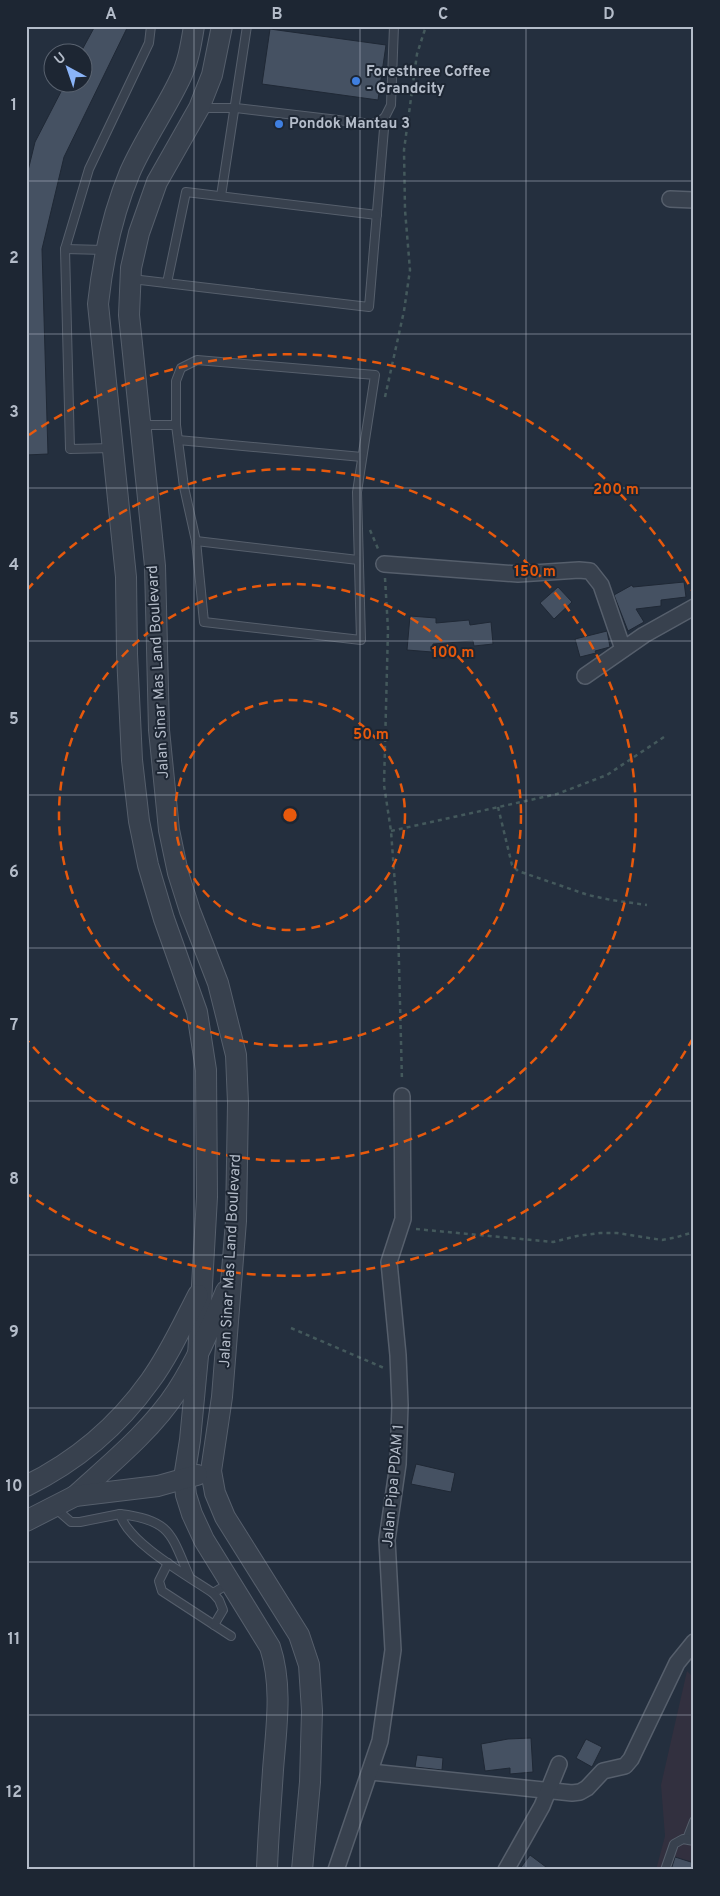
<svg xmlns="http://www.w3.org/2000/svg" width="720" height="1896" viewBox="0 0 720 1896" font-family="Overpass,sans-serif">
	<style>
		.medical { fill: #32303f }
		.building { fill: #455162; stroke: #1f2835 }
		.lines { fill: none; stroke-linecap: round; stroke-linejoin: round }
		.service-casing { stroke: #565f6c; stroke-width: 10 }
		.minor-casing { stroke: #565f6c; stroke-width: 18 }
		.tertiary-casing { stroke: #565f6c; stroke-width: 22 }
		.path { stroke: #44595c; stroke-width: 2.5; stroke-dasharray: 4 4; stroke-linecap: butt }
		.service { stroke: #38414e; stroke-width: 8 }
		.minor { stroke: #38414e; stroke-width: 15 }
		.tertiary { stroke: #38414e; stroke-width: 20 }
		.grid { fill: none; stroke: #b4bcc9; stroke-width: 1; stroke-opacity: 0.55 }
		.ring { fill: none; stroke: #e8590c; stroke-width: 2.5; stroke-dasharray: 9 6 }
		.shop-dot { fill: #3f7fe0; stroke: #1d2633; stroke-width: 2 }
		.labels { text-anchor: middle; dominant-baseline: central; stroke-width: 4; stroke-linejoin: round; paint-order: stroke }
		.poi-label { font-size: 15px; font-weight: bold; fill: #b4bcc9; stroke: #1d2633; text-anchor: start }
		.street-label { font-size: 15px; fill: #b4bcc9; stroke: #1d2633 }
		.centre { fill: #e8590c; stroke: #1d2633; stroke-width: 2.5 }
		.ring-label { font-size: 15px; text-anchor: middle; font-weight: bold; fill: #e8590c; stroke: #1d2633; stroke-width: 4; stroke-linejoin: round; paint-order: stroke }
		.neatline { fill: none; stroke: #b4bcc9; stroke-width: 2 }
		.grid-label { font-size: 16px; text-anchor: middle; font-weight: bold; fill: #b4bcc9 }
	</style>
	<rect width="100%" height="100%" fill="#242f3e"/>
	<!-- medical -->
	<path class="medical" d="M687,1671L694,1678V1870H656L665,1836L661,1785Z"/>
	<!-- building -->
	<g class="building">
		<path d="M95,26H128L64,157L42,249L48,454L26,455V179L35,142L66,82H82V50Z"/>
		<path d="M270,29L386,45L378,100L262,84Z"/>
		<path d="M684,582L686,597L661,600V606L636,609L644,622L628,631L614,595L632,585L633,587Z"/>
		<path d="M558,587L572,602L554,619L540,603Z"/>
		<path d="M410,616L436,618V623L469,620L470,625L491,622L493,644L474,646L473,641L433,644L432,652L407,650Z"/>
		<path d="M607,631L610,647L595,651L596,653L580,657L575,639Z"/>
		<path d="M416,1464L455,1473L451,1492L411,1484Z"/>
		<path d="M531,1738L533,1772L510,1774V1768L485,1771L481,1744L508,1739Z"/>
		<path d="M586,1739L602,1747L592,1767L576,1758Z"/>
		<path d="M417,1755L443,1758L442,1770L415,1767Z"/>
		<path d="M530,1855L550,1870H519Z"/>
		<path d="M675,1857L694,1863V1870H671Z"/>
	</g>
	<g class="lines">
		<defs>
			<g id="service">
				<path d="M201,108H236L372,124L380,121L385,117L391,105L394,26"/>
				<path d="M221,196L247,26"/>
				<path d="M65,249L105,250"/>
				<path d="M132,279L369,307L385,117"/>
				<path d="M167,283L186,192L377,215"/>
				<path d="M142,425H176V381L181,368L197,360L375,375L357,492L361,640L204,622L196,541L184,487L176,425"/>
				<path d="M178,440L362,457"/>
				<path d="M112,448L70,449L65,249L89,169L149,43L151,26"/>
				<path d="M196,541L358,560"/>
				<path d="M55,1508L71,1522H80L120,1514"/>
				<path d="M168,1563L159,1581L162,1591L231,1636"/>
				<path d="M190,1578C171,1535 172,1520 120,1514C128,1543 188,1576 213,1593L230,1583"/>
				<path d="M213,1593L219,1600L223,1610L214,1625"/>
				<path d="M687,1839L694,1821"/>
				<path d="M665,1870L674,1844L683,1839L694,1841"/>
			</g>
			<g id="minor">
				<path d="M670,199L694,200"/>
				<path d="M384,564L518,574L579,570L590,571L601,585L623,649"/>
				<path d="M585,676L644,635L694,607"/>
				<path d="M371,1772L572,1793L580,1792L587,1788L603,1771L625,1766L631,1759L677,1663L694,1642"/>
				<path d="M336,1870L380,1741L393,1650L387,1540L398,1464L400,1405L398,1355L389,1262L403,1219L402,1096"/>
				<path d="M506,1870L542,1806L559,1764"/>
			</g>
			<g id="tertiary">
				<path d="M194,26C191,45 188,64 179,81C164,112 144,140 130,172C112,215 103,258 98,304L126,577L127,654L132,760L139,821L148,865L164,919L197,1012L206,1070L207,1197L198,1356L190,1440L184,1478L186,1495L192,1514L204,1540L270,1647C283,1686 276,1730 273,1770C271,1803 268,1836 267,1870"/>
				<path d="M222,26L212,75L199,108L157,182L139,233L131,268L129,315L155,566L159,730L169,830L178,873L190,911L218,983L236,1055L238,1103L236,1221L222,1397L211,1471L215,1493L225,1517L299,1635L309,1665L312,1711L310,1782L302,1870"/>
				<path d="M26,1486C75,1462 118,1426 150,1381C169,1355 183,1324 198,1295"/>
				<path d="M75,1496C109,1465 152,1430 177,1391C197,1360 211,1326 226,1291"/>
				<path d="M26,1521L75,1496L158,1486L197,1475"/>
			</g>
		</defs>
		<!-- service casing -->
		<use href="#service" class="service-casing"/>
		<!-- minor casing -->
		<use href="#minor" class="minor-casing"/>
		<!-- tertiary casing -->
		<use href="#tertiary" class="tertiary-casing"/>
		<!-- path -->
		<g class="path">
			<path d="M385,397L404,311L410,270L405,210L404,150L417,54L426,26"/>
			<path d="M370,530L379,551"/>
			<path d="M385,578L388,629L384,785L391,831L398,925L402,1081"/>
			<path d="M498,807L512,865L518,871L588,895L611,900L647,905"/>
			<path d="M391,831L557,794L607,775L664,737"/>
			<path d="M416,1229L553,1242L577,1236L600,1233H617L662,1240L677,1237L694,1232"/>
			<path d="M291,1328L384,1368"/>
		</g>
		<!-- service -->
		<use href="#service" class="service"/>
		<!-- minor -->
		<use href="#minor" class="minor"/>
		<!-- tertiary -->
		<use href="#tertiary" class="tertiary"/>
	</g>
	<!-- grid -->
	<path class="grid" d="M194,26V1870M360,26V1870M526,26V1870M26,181H694M26,334H694M26,488H694M26,641H694M26,795H694M26,948H694M26,1101H694M26,1255H694M26,1408H694M26,1562H694M26,1715H694"/>
	<!-- distance rings -->
	<g class="ring">
		<circle cx="290" cy="815" r="115"/>
		<circle cx="290" cy="815" r="231"/>
		<path d="M27 590A346 346 0 1 1 27 1040"/>
		<path d="M693 1038A461 461 0 0 1 29 1195M29 435A461 461 0 0 1 693 592"/>
	</g>
	<!-- markers -->
	<g class="shop-dot">
		<circle cx="356" cy="81" r="5"/>
		<circle cx="279" cy="124" r="5"/>
	</g>
	<g class="labels">
		<!-- poi labels -->
		<g class="poi-label">
			<text x="366" y="72">Foresthree Coffee<tspan x="366" dy="17">- Grandcity</tspan></text>
			<text x="289" y="124">Pondok Mantau 3</text>
		</g>
		<!-- street labels -->
		<g class="street-label">
			<text transform="translate(159 672) rotate(-93)">Jalan Sinar Mas Land Boulevard</text>
			<text transform="translate(231 1261) rotate(-87)">Jalan Sinar Mas Land Boulevard</text>
			<text transform="translate(394 1486) rotate(-85)">Jalan Pipa PDAM 1</text>
		</g>
	</g>
	<circle cx="290" cy="815" r="8" class="centre"/>
	<g class="ring-label">
		<text x="616" y="494">200 m</text>
		<text x="535" y="576">150 m</text>
		<text x="453" y="657">100 m</text>
		<text x="371" y="739">50 m</text>
	</g>
	<!-- border -->
	<rect width="720" height="1896" fill="none" stroke="#1d2633" stroke-width="55"/>
	<!-- north arrow -->
	<g transform="translate(68 68) rotate(320)"><circle r="24" fill="#1d2633" stroke="#59626f"/>
	<path d="M0-4L9 19L0 12L-9 19Z" fill="#8ab4f8"/>
	<text y="-8" font-size="14" font-weight="bold" text-anchor="middle" fill="#b4bcc9">U</text>
	</g>
	<rect x="28" y="28" width="664" height="1840" class="neatline"/>
	<g class="grid-label">
		<text x="111" y="19">A</text>
		<text x="277" y="19">B</text>
		<text x="443" y="19">C</text>
		<text x="609" y="19">D</text>
		<text x="14" y="110">1</text>
		<text x="14" y="263">2</text>
		<text x="14" y="417">3</text>
		<text x="14" y="570">4</text>
		<text x="14" y="724">5</text>
		<text x="14" y="877">6</text>
		<text x="14" y="1030">7</text>
		<text x="14" y="1184">8</text>
		<text x="14" y="1337">9</text>
		<text x="14" y="1491">10</text>
		<text x="14" y="1644">11</text>
		<text x="14" y="1797">12</text>
	</g>
</svg>
